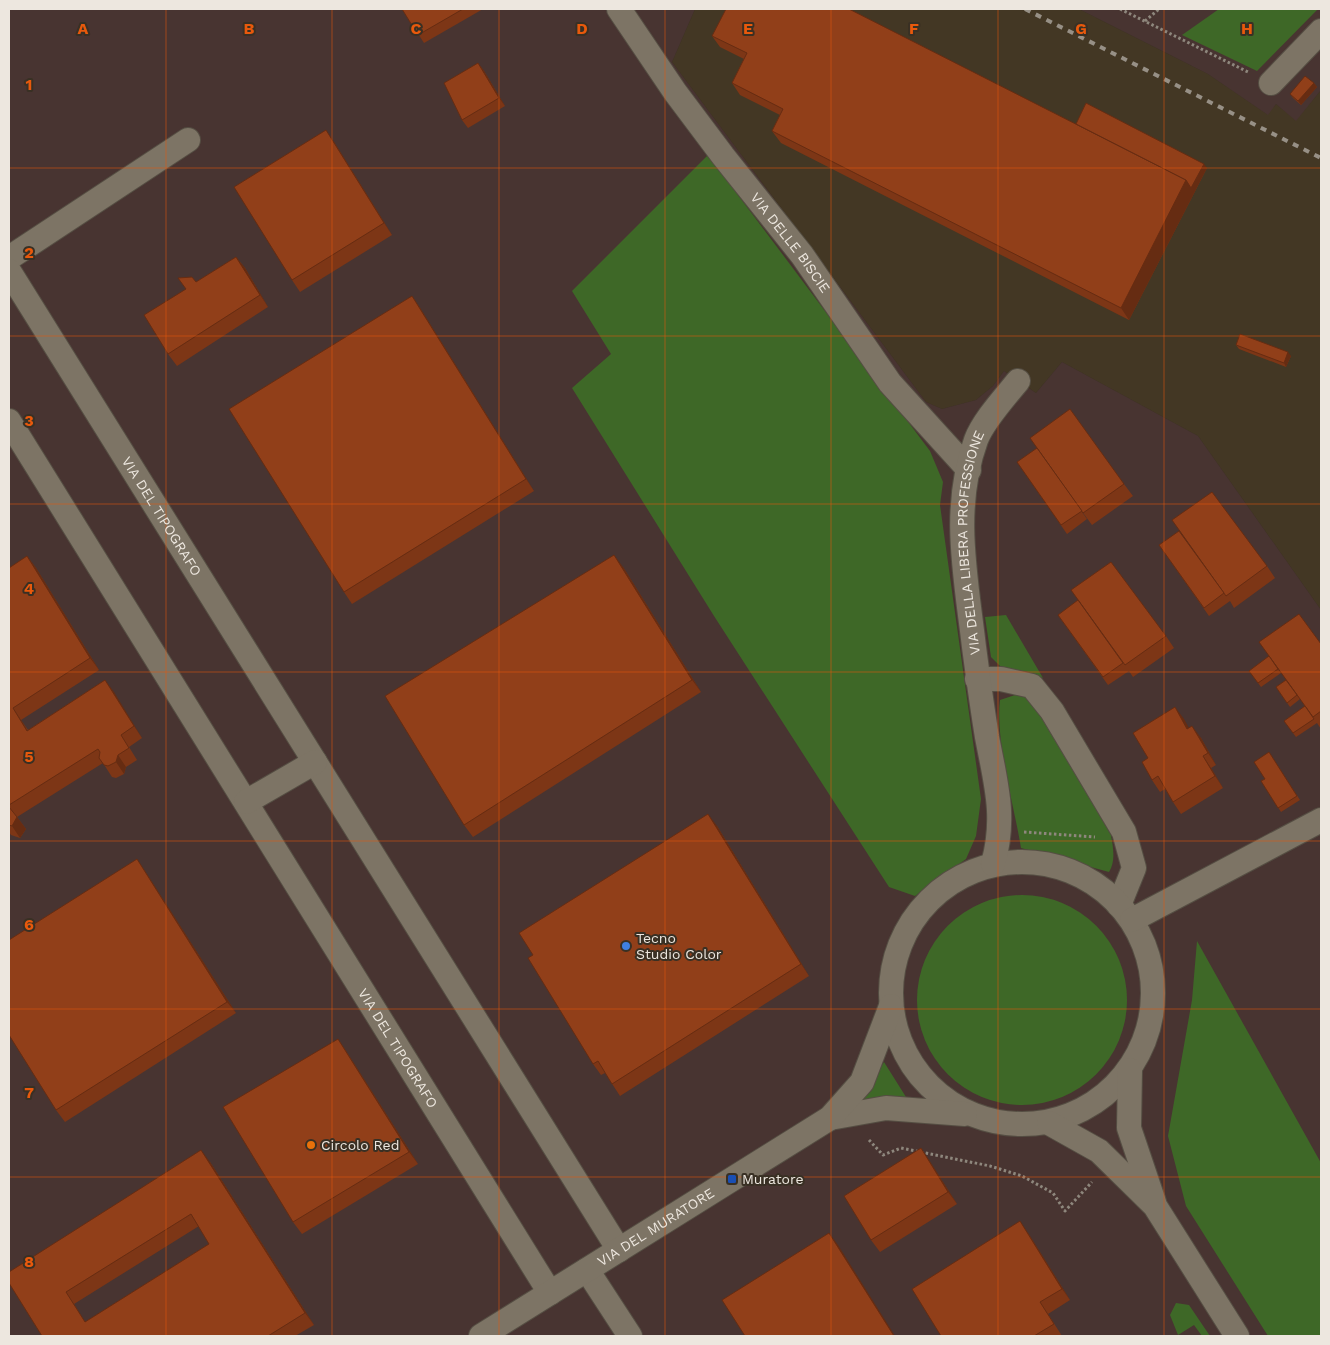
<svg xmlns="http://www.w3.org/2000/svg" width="1330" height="1345" viewBox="0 0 1330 1345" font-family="'Work Sans',sans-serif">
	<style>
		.built { fill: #433724 }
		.industrial { fill: #483431 }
		.green { fill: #3e6827 }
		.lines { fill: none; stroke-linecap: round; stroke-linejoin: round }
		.street-casing { stroke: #554e43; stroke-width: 26 }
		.path { stroke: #8e877d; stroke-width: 3; stroke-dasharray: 2.5 2.5; stroke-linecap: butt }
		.street { stroke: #7d7465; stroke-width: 24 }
		.rail { stroke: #979086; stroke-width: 4; stroke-dasharray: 6 6; stroke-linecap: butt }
		.wall { fill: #7d3616; fill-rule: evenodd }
		.shaded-wall { fill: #662c12 }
		.building { fill: #913f19; stroke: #662c12; fill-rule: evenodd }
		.grid { fill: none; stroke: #e8590c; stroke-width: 1; stroke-opacity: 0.55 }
		.shop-dot { fill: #3f7fe0; stroke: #393024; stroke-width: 2 }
		.food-dot { fill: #e8710a; stroke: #393024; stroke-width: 2 }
		.transit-dot { fill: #1a4fb4; stroke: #393024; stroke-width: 2 }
		.labels { text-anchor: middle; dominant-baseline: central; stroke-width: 4; stroke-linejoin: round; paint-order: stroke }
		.street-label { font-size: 14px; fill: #ede7df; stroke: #393024 }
		.poi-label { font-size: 14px; fill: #ede7df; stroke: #393024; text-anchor: start }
		.grid-label { font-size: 16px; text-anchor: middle; font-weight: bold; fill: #e8590c; stroke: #393024; stroke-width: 4; stroke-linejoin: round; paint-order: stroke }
	</style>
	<rect width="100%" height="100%" fill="#393024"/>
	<!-- built -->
	<path class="built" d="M695,9H1079L1208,74L1267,114L1276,104L1296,120L1321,90V610L1198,436L1062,362L1036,393L1004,371L993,386L976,400L942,409L926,402L672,62Z"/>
	<!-- industrial -->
	<g class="industrial">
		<path d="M9,9H695L672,62L926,402L942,409L976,400L993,386L1004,371L1036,393L1062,362L1198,436L1321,610V1336H9Z"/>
		<path d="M1079,9H1321V90L1296,121L1276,104L1268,115L1208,74Z"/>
	</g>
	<!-- green -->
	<g class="green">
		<path d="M1219,9H1318L1257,71L1182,35Z"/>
		<path d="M708,155L930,451L943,482L940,505L981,799L976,836L966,859L915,896L889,887L714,616L572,388L611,354L572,291Z"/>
		<path d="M1006,615L1043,678L1025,671H1005L991,657L985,617Z"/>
		<path d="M1015,695H1030L1111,835C1113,847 1116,861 1109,872L1021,848C1014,804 995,742 1000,700Z"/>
		<circle cx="1022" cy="1000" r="105"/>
		<path d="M1197,941L1321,1163V1336H1268L1186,1206L1168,1136L1192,1000Z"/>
		<path d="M884,1062L906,1097L855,1101L870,1083Z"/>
		<path d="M1176,1303L1189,1305L1210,1336H1202L1194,1325L1178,1335L1170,1315Z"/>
	</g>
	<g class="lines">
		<defs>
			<g id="street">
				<path id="s1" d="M619,9L675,92L723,156L802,255L890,383L969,470"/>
				<path d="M1271,83L1321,31"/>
				<path d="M9,258L188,140"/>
				<path id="s2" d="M9,271L619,1250"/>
				<path id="s3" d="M9,421L550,1293"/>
				<path d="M977,679H1001L1032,686L1052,711L1124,832L1134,868L1119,905"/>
				<path d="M246,802L315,762"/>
				<circle cx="1022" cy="993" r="131"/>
				<path id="s4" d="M993,864C1006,817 996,784 987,737C982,707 978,677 974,647C966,577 951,509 976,440C983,421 1005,397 1018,381"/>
				<path d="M1132,920L1321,820"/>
				<path d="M1130,1070L1129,1128L1154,1202"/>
				<path d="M830,1118L886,1108L965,1114"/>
				<path d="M1049,1123L1099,1151L1155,1206L1237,1336"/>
				<path d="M587,1270L630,1336"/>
				<path id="s5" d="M481,1336L830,1118L862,1082L891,1006"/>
			</g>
		</defs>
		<!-- street casing -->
		<use href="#street" class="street-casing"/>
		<!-- path -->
		<g class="path">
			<path d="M1120,9L1248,72"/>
			<path d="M1145,21L1159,9"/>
			<path d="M1024,832L1095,837"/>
			<path d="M869,1140L883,1155L901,1148L990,1166L1022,1176L1053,1193L1065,1211L1092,1182"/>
		</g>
		<!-- street -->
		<use href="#street" class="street"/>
		<!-- rail -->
		<path class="rail" d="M1025,9L1321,158"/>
	</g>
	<!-- wall -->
	<g class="wall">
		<path d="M402,9H483L424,43Z"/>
		<path d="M712,36L1076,124L1207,168L1129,320L781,143L772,131L780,115L740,95L732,83L744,59L720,47Z"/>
		<path d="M478,63L484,71L505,106L468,128L462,120Z"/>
		<path d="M1314,83L1317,87L1301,105L1293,98L1290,94Z"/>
		<path d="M334,142L392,235L300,292L292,280Z"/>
		<path d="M236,257L245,268L268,307L177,366L168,354L196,282Z"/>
		<path d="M412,296L420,308L534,491L352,604L344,592Z"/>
		<path d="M1236,345L1291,356L1286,367L1239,349Z"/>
		<path d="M1017,462L1124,484L1133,496L1092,525L1067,491L1087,519L1067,534Z"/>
		<path d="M1159,545L1267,566L1275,578L1234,608L1230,601L1209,616Z"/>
		<path d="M27,556L36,568L99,670L21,720L28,730L105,680L142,738L129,747L137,760L126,767L124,774L116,778L112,777L103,763L17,817L26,829L20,838L11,835L9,832V568Z"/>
		<path d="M623,567L701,692L473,837L464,825Z"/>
		<path d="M1058,615L1166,636L1174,648L1133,677L1129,671L1108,685Z"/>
		<path d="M1321,644V729L1317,723L1296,737L1284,721L1305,706L1300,699L1290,707L1276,687L1286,680Z"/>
		<path d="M1269,656L1281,673L1261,687L1249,671Z"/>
		<path d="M1175,707L1188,728L1201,738L1216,765L1211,768L1223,788L1181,814L1173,802L1165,789L1160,792L1152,780L1148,758Z"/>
		<path d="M1269,752L1300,800L1281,812L1261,781L1265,779Z"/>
		<path d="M717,826L809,976L620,1096L605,1073L601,1075L593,1064L533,955Z"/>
		<path d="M137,859L236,1013L65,1122L56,1110Z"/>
		<path d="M338,1039L346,1051L418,1164L302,1234L293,1222Z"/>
		<path d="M921,1148L957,1204L880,1252L871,1240Z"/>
		<path d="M210,1162L314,1325L295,1336H42L9,1283ZM199,1226L209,1244L85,1322L74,1304Z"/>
		<path d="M1028,1233L1070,1300L1048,1314L1062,1336H941Z"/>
	</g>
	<!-- shaded-wall -->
	<g class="shaded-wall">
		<path d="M478,63L484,71L505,106L499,98Z"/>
		<path d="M1314,83L1317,87L1301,105L1298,101Z"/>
		<path d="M326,130L334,142L392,235L384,223Z"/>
		<path d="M1204,164L1207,168L1129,320L1121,308L1186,180Z"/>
		<path d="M236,257L245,268L268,307L260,295Z"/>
		<path d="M412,296L420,308L534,491L526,479Z"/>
		<path d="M1288,352L1291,356L1286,367L1284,363Z"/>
		<path d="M614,555L623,567L701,692L692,680Z"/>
		<path d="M27,556L36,568L99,670L90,658Z"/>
		<path d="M105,680L114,692L142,738L134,726Z"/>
		<path d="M1175,707L1184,719L1196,741L1187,729Z"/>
		<path d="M13,708L21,720L35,743L27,731Z"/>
		<path d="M1192,726L1201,738L1216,765L1208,753Z"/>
		<path d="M118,755L126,767L124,774L116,762Z"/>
		<path d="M1203,756L1211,768L1223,788L1215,776Z"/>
		<path d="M708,814L717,826L809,976L801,964Z"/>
		<path d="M17,817L26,829L20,838L12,826Z"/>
		<path d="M137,859L145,871L236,1013L227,1002Z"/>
		<path d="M338,1039L346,1051L418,1164L409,1152Z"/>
		<path d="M921,1148L929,1160L957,1204L948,1192Z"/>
		<path d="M201,1150L210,1162L314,1325L305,1313Z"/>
		<path d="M1020,1221L1028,1233L1070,1300L1062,1289Z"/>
		<path d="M829,1233L838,1245L895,1336H894Z"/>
	</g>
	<!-- building -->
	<g class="building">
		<path d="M402,9H463L418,35Z"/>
		<path d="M726,9H849L1186,180L1121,308L772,131L783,109L732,83L747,53L712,36Z"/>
		<path d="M478,63L499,98L462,120L444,83Z"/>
		<path d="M1305,76L1314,83L1298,101L1290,94Z"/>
		<path d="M1086,103L1204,164L1191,188L1186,180L1076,124Z"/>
		<path d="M326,130L384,223L292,280L234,187Z"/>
		<path d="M236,257L260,295L168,354L144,315L186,289L178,278L192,277L196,282Z"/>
		<path d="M412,296L526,479L344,592L229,409Z"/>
		<path d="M1240,334L1288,352L1284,363L1236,345Z"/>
		<path d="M1070,409L1124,484L1083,513L1030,438Z"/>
		<path d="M1037,448L1082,511L1061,525L1017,462Z"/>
		<path d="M1212,492L1267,566L1226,596L1172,520Z"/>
		<path d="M1179,531L1224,593L1204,608L1159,545Z"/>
		<path d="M614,555L692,680L464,825L385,696Z"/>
		<path d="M27,556L90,658L13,708L27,731L105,680L134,726L121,735L129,748L118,755L116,762L108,766L104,765L99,758L100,752L98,749L9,805V568Z"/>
		<path d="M1111,562L1166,636L1125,665L1071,590Z"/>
		<path d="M1078,600L1123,663L1103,677L1058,615Z"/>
		<path d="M1299,614L1321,644V711L1313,717L1259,642Z"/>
		<path d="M1269,656L1278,669L1258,683L1249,671Z"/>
		<path d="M1286,680L1297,695L1287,703L1276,687Z"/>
		<path d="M1305,706L1314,719L1293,733L1284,721Z"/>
		<path d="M1175,707L1187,729L1192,726L1208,753L1203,756L1215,776L1173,802L1158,776L1152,780L1142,762L1148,758L1133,733Z"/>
		<path d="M1269,752L1297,796L1278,808L1261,781L1265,779L1254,762Z"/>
		<path d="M9,807L17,817L12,826L9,825Z"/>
		<path d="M708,814L801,964L612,1084L598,1061L593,1064L528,958L533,955L519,933Z"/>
		<path d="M137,859L227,1002L56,1110L9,1035V940Z"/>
		<path d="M338,1039L409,1152L293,1222L223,1107Z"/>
		<path d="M921,1148L948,1192L871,1240L844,1196Z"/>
		<path d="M201,1150L305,1313L268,1336H42L9,1283V1272ZM191,1214L209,1244L85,1322L66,1292Z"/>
		<path d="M1020,1221L1062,1289L1040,1302L1054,1324L1034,1336H941L912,1289Z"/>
		<path d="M829,1233L894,1336H745L722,1300Z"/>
	</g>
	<!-- grid -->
	<path class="grid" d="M166,9V1336M332,9V1336M499,9V1336M665,9V1336M831,9V1336M998,9V1336M1164,9V1336M9,168H1321M9,336H1321M9,504H1321M9,672H1321M9,841H1321M9,1009H1321M9,1177H1321"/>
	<!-- markers -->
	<circle class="shop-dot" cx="626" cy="946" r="5"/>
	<circle class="food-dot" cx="311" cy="1145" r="5"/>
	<rect class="transit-dot" x="727" y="1174" width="10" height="10" rx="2.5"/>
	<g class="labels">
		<!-- street labels -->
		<g class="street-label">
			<text stroke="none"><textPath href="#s1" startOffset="290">VIA DELLE BISCIE</textPath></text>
			<text stroke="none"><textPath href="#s2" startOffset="289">VIA DEL TIPOGRAFO</textPath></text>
			<text stroke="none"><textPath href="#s4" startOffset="325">VIA DELLA LIBERA PROFESSIONE</textPath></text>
			<text stroke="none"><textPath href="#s3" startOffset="738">VIA DEL TIPOGRAFO</textPath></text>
			<text stroke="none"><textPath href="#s5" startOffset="206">VIA DEL MURATORE</textPath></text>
		</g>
		<!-- poi labels -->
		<g class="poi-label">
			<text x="636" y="938">Tecno<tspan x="636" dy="16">Studio Color</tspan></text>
			<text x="321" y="1145">Circolo Red</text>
			<text x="742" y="1179">Muratore</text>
		</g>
	</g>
	<g class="grid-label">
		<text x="83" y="34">A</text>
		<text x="249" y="34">B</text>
		<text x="416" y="34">C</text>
		<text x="582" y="34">D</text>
		<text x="748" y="34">E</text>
		<text x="914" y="34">F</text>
		<text x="1081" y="34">G</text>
		<text x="1247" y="34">H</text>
		<text x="29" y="90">1</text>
		<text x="29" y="258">2</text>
		<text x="29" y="426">3</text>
		<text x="29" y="594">4</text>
		<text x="29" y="762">5</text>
		<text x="29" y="930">6</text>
		<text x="29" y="1098">7</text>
		<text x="29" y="1267">8</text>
	</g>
	<!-- border -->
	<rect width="1330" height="1345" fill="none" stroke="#ede7df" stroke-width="20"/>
</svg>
